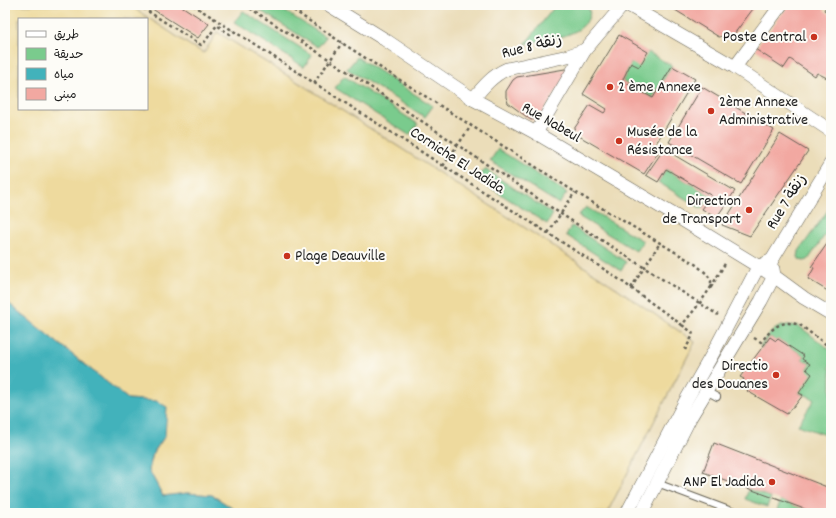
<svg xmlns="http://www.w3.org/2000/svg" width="836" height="518" viewBox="0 0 836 518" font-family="Dekko,'Playpen Sans Arabic',sans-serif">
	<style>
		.green { fill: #7acb8d; stroke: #4b7454 }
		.sand { fill: #eeda9e; stroke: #857b5d; fill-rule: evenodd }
		.water { fill: #42b2bb; stroke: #2f676c }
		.building { fill: #f2a8a1 }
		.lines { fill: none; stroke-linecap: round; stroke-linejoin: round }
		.service-casing { stroke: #646053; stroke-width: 8 }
		.minor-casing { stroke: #646053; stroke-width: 14 }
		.path { stroke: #646053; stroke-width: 2.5; stroke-dasharray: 3 3; stroke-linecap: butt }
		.service { stroke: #fff; stroke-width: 6 }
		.minor { stroke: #fff; stroke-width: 13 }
		.poi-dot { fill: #c8321e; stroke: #fdfcf7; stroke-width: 1.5 }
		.labels { text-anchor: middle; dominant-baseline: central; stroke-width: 4; stroke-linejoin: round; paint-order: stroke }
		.poi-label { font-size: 16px; fill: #1c1c1c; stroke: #fdfcf7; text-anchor: end }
		.street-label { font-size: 16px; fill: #1c1c1c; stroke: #fdfcf7 }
	</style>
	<rect width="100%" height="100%" fill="#fdfcf7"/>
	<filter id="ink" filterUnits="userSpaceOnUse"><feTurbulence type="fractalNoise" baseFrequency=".025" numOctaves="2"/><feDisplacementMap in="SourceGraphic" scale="8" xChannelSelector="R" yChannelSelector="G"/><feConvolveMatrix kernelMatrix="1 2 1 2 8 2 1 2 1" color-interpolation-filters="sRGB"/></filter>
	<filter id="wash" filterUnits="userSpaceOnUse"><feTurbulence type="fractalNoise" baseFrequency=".012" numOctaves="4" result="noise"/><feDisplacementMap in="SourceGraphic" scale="16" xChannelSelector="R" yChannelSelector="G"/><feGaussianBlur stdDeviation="0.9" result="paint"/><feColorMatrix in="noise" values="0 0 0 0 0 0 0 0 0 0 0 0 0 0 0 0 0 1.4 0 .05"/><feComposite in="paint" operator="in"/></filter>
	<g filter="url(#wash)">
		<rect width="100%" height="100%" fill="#ebddb9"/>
		<!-- green -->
		<g class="green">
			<path d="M251,5H275L326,37L318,47Z"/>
			<path d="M556,5H585C590,9 591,13 588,19C579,38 543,40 525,44Z"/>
			<path d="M243,11L312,55L304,67L234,22Z"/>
			<path d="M648,52L672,66L653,98L622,81L631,63Z"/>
			<path d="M357,57L433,106L425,117L347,69Z"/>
			<path d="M344,76L418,124L409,135L335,88Z"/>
			<path d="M498,149L567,193L559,204L490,161Z"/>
			<path d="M485,169L553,214L547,224L477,179Z"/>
			<path d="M666,169L712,196L702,209L658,182Z"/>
			<path d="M831,206V226L808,260L804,261L800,260L798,257L799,251Z"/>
			<path d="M586,207L643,241L636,251L578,216Z"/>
			<path d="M572,226L626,262L621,271L566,235Z"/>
			<path d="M788,325L799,326L829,349C833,354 832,362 829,368L831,369V437L798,425L814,400L808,396L799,393L806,369L810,364L802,359L804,356L778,339L776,341L770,337L761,348L760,347C768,336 773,326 788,325Z"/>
			<path d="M749,489L771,497L767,507L745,499Z"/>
			<path d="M781,500L807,510L806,513H784L777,510Z"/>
		</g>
		<!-- sand -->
		<path class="sand" d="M5,5H129L191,46L204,53L217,32L293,79L519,224L618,289L695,342L607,513H240L212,495L187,493L163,496L149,470L153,454L165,436L156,401L128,399L19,312L5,300ZM19,19H147V109H19Z"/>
		<!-- water -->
		<path class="water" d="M5,300L19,312L128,399L157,401L167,407L165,436L153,453L149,470L163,496L187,493L212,495L240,513H5Z"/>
		<g id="blocks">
			<!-- building -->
			<g class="building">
				<path d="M146,5H180L209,24L198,38Z"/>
				<path d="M667,5H756L734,34L719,37Z"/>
				<path d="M789,5H827L824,10L831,15V71L827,78L817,73L815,76L790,59L784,68L755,49Z"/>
				<path d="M619,35L648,52L639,67L631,63L622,81L653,98L672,66L695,79L655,145L661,148L644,174L572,132L590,105L604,113L607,109L583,94Z"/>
				<path d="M571,68L541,116L536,119L531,120L508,103L506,97V91L513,80L517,77Z"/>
				<path d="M702,87L774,130L741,184L669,142Z"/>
				<path d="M780,134L808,151L750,236L722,225Z"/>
				<path d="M664,149L735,191L716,218L702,209L712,196L666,169L658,182L646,175Z"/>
				<path d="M831,238V293L808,279L814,268L811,267Z"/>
				<path d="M770,337L776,341L778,339L804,356L802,359L810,364L806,369L812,374L799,393L803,395L793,408H791L787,414L747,391L749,388L741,384L744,379L740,377Z"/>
				<path d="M714,443L827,487L831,476V513H806L807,510L703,472Z"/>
			</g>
		</g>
	</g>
	<g filter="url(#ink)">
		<use href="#blocks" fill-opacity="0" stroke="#646053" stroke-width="1"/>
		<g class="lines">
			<defs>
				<g id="service">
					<path d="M706,391L717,397"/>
					<path d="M657,483L737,513"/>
				</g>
				<g id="minor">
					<path d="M329,5L384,39L473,99L536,133L671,213L774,276L804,298L831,314"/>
					<path d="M628,5L735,67L831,131"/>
					<path d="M735,67L781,5"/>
					<path d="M473,99C483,87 493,75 507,69L568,56L585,50"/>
					<path d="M536,133L585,50L623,5"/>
					<path d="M772,260L831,163"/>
					<path d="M627,513L685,402L713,353L758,267L772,260"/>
					<path d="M642,513L690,418L761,301L774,276L773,269"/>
				</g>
			</defs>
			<!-- service casing -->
			<use href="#service" class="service-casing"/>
			<!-- minor casing -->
			<use href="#minor" class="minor-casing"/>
			<!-- path -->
			<g class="path">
				<path d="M138,5L201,45L204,43L217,25L229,34L232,30"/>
				<path d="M193,5L613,275L682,325L700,303L711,287V281L707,274L695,264L575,192L342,43L286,5"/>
				<path d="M245,5L330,60L561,214L718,315"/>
				<path d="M314,83L342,43"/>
				<path d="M443,166L471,126"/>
				<path d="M548,233L575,192"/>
				<path d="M711,287L726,262"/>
				<path d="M631,288L660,243"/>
				<path d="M682,325L692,332L693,335L685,350"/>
				<path d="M754,338L761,342C773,328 779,319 800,325L831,348"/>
			</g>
			<!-- service -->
			<use href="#service" class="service"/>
			<!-- minor -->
			<use href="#minor" class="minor"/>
		</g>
	</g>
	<!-- markers -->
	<g class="poi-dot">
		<circle cx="814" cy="37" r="4"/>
		<circle cx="610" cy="87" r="4"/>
		<circle cx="711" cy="111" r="4"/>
		<circle cx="619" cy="141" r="4"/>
		<circle cx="749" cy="210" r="4"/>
		<circle cx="287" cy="256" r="4"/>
		<circle cx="776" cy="375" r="4"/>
		<circle cx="772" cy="482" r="4"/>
	</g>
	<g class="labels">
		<!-- poi labels -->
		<g class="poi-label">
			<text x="806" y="37">Poste Central</text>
			<text x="618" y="87" text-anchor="start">2 ème Annexe</text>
			<text x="719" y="102" text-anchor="start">2ème Annexe<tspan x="719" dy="18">Administrative</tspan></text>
			<text x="627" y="132" text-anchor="start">Musée de la<tspan x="627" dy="18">Résistance</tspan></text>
			<text x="741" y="201">Direction<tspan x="741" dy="18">de Transport</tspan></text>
			<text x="295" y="256" text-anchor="start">Plage Deauville</text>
			<text x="768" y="366">Directio<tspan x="768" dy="18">des Douanes</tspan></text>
			<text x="764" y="482">ANP El Jadida</text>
		</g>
		<!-- street labels -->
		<g class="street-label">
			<text transform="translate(532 47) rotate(-14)">Rue 8 زنقة</text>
			<text transform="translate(551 123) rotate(30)">Rue Nabeul</text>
			<text transform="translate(457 161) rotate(33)">Corniche El Jadida</text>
			<text transform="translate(787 202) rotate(-58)">Rue 7 زنقة</text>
		</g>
	</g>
	<!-- margin -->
	<rect width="836" height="518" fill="none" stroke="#fdfcf7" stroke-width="20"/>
	<!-- legend -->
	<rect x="18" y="18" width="130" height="92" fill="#fdfcf7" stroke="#a3a29f"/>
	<rect x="26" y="31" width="20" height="6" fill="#ffffff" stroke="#a3a29f"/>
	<text x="54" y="38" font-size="12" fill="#1c1c1c">طريق</text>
	<rect x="26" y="48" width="20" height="12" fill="#7acb8d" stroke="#a3a29f"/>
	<text x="54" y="58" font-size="12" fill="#1c1c1c">حديقة</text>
	<rect x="26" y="68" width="20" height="12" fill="#42b2bb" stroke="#a3a29f"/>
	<text x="54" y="78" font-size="12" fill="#1c1c1c">مياه</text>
	<rect x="26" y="88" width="20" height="12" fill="#f2a8a1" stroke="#a3a29f"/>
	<text x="54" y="98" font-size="12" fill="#1c1c1c">مبنى</text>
</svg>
